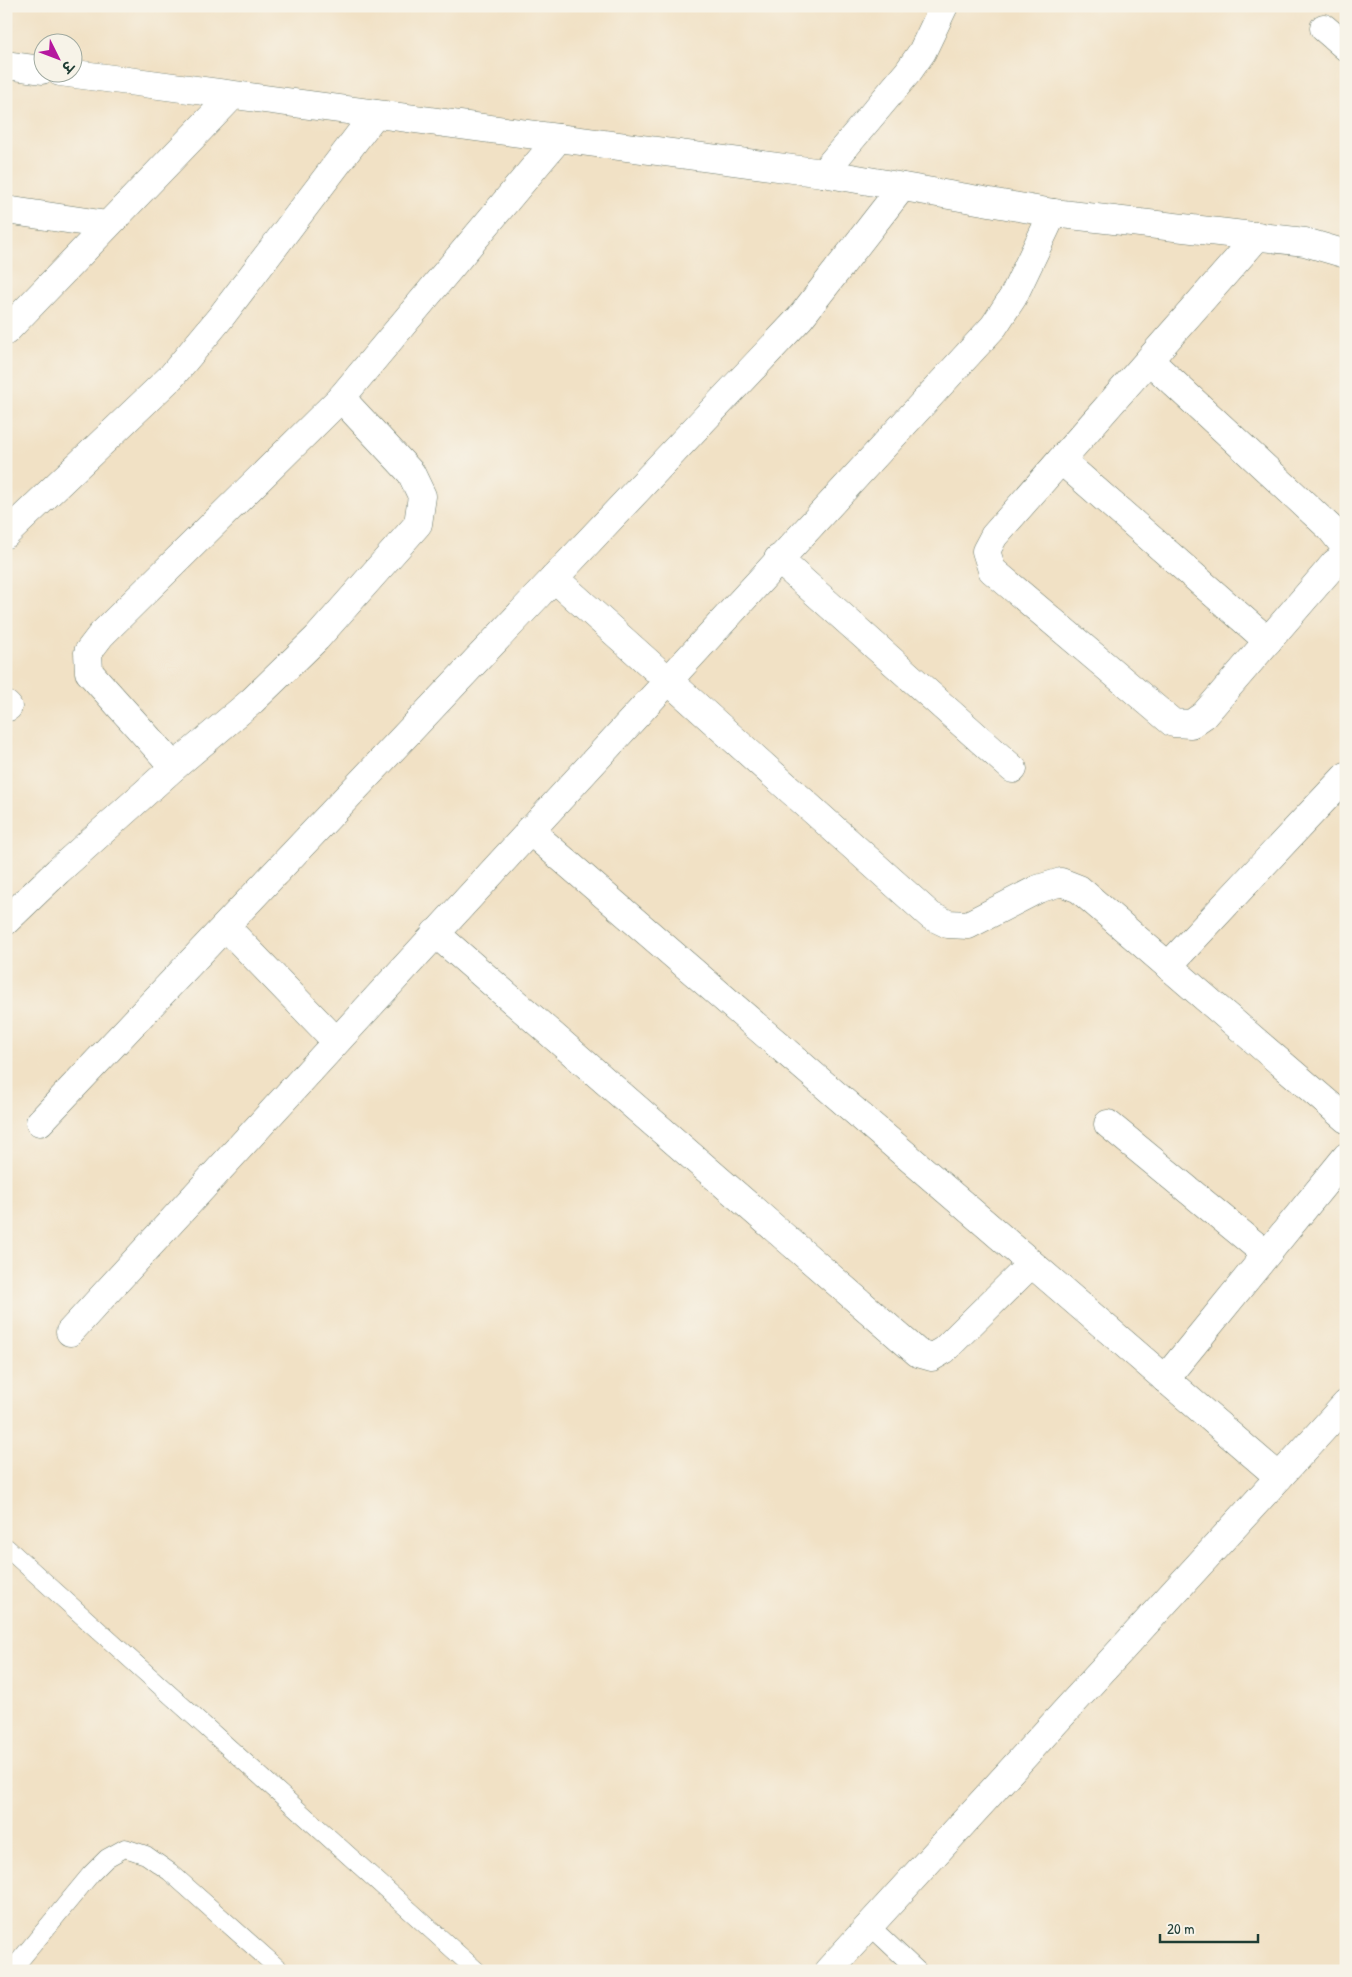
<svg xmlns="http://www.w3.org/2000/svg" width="1352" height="1977" viewBox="0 0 1352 1977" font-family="'Patrick Hand','Playpen Sans Deva',sans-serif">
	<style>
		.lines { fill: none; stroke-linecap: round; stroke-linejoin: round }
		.lane-casing { stroke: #687667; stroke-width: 19 }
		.street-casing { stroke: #687667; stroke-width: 29 }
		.secondary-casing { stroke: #687667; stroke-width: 29 }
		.lane { stroke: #fff; stroke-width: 18 }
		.street { stroke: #fff; stroke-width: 28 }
		.secondary { stroke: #fff; stroke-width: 28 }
	</style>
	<rect width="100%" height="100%" fill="#f7f3e8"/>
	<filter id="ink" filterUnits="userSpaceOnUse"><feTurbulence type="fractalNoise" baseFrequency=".02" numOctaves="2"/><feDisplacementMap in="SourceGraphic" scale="10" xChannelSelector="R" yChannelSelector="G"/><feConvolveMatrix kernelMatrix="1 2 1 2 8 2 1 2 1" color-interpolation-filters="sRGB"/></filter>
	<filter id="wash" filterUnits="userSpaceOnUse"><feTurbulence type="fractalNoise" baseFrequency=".0096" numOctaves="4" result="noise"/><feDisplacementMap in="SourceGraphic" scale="20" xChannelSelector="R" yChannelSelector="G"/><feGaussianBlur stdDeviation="1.12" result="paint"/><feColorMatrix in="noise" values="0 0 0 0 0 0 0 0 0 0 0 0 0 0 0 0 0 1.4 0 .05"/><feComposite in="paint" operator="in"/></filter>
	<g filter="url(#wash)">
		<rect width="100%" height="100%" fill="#f1e1c5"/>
	</g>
	<g filter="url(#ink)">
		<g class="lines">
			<defs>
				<g id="lane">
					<path d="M7,1548L477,1971"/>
					<path d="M869,1925L918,1971"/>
					<path d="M11,1971L91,1874L107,1858L125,1848L146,1855L170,1872L281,1971"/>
				</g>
				<g id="street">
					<path d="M1324,28L1346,47"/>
					<path d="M6,65L42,70"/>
					<path d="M60,72L823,173L1053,213L1305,242L1346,254"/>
					<path d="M823,173L908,72L922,52L944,6"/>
					<path d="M6,210L107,225"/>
					<path d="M1258,236L994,536L986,551L992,570L1173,723L1191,724L1204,715L1335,563L1346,555"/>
					<path d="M6,331L232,96"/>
					<path d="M1149,360L1330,528L1346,548"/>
					<path d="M1061,460L1268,641"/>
					<path d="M6,534L171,377L220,318L375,114"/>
					<path d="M778,559L1013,769"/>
					<path d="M554,578L931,916L948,924L968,925L1038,889L1061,882L1079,889L1346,1119"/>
					<path d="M6,705L8,707"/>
					<path d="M174,767L89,672L88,652L101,635L341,398L559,138"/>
					<path d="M529,830L1279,1477"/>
					<path d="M6,921L58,871L174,767L252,701L317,638L418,524L422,496L411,473L341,398"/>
					<path d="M226,927L336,1041"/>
					<path d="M435,933L918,1353L932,1357L944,1350L1031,1264"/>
					<path d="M1168,966L1346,776"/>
					<path d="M40,1122L800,318L902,187"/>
					<path d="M1108,1124L1266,1254"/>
					<path d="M70,1332L994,326L1013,297L1053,213"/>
					<path d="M1165,1379L1346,1157"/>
				</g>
				<path id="secondary" d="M828,1971L1346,1404"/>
			</defs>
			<!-- lane casing -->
			<use href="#lane" class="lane-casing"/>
			<!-- street casing -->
			<use href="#street" class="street-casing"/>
			<!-- secondary casing -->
			<use href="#secondary" class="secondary-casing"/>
			<!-- lane -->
			<use href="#lane" class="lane"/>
			<!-- street -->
			<use href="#street" class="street"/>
			<!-- secondary -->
			<use href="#secondary" class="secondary"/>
		</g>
	</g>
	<!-- margin -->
	<rect width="1352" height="1977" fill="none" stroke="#f7f3e8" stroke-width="25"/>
	<!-- north arrow -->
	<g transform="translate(58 58) rotate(132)"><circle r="24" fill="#f7f3e8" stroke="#a1aaa0"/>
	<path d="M0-4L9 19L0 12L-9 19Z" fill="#b5179e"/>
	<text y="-8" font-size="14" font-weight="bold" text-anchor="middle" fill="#1f3d34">उ</text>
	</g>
	<!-- scale -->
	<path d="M1160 1934v8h98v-8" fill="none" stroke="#1f3d34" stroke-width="2.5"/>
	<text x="1167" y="1934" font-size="15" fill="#1f3d34" stroke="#f7f3e8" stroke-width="4" paint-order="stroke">20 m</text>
</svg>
